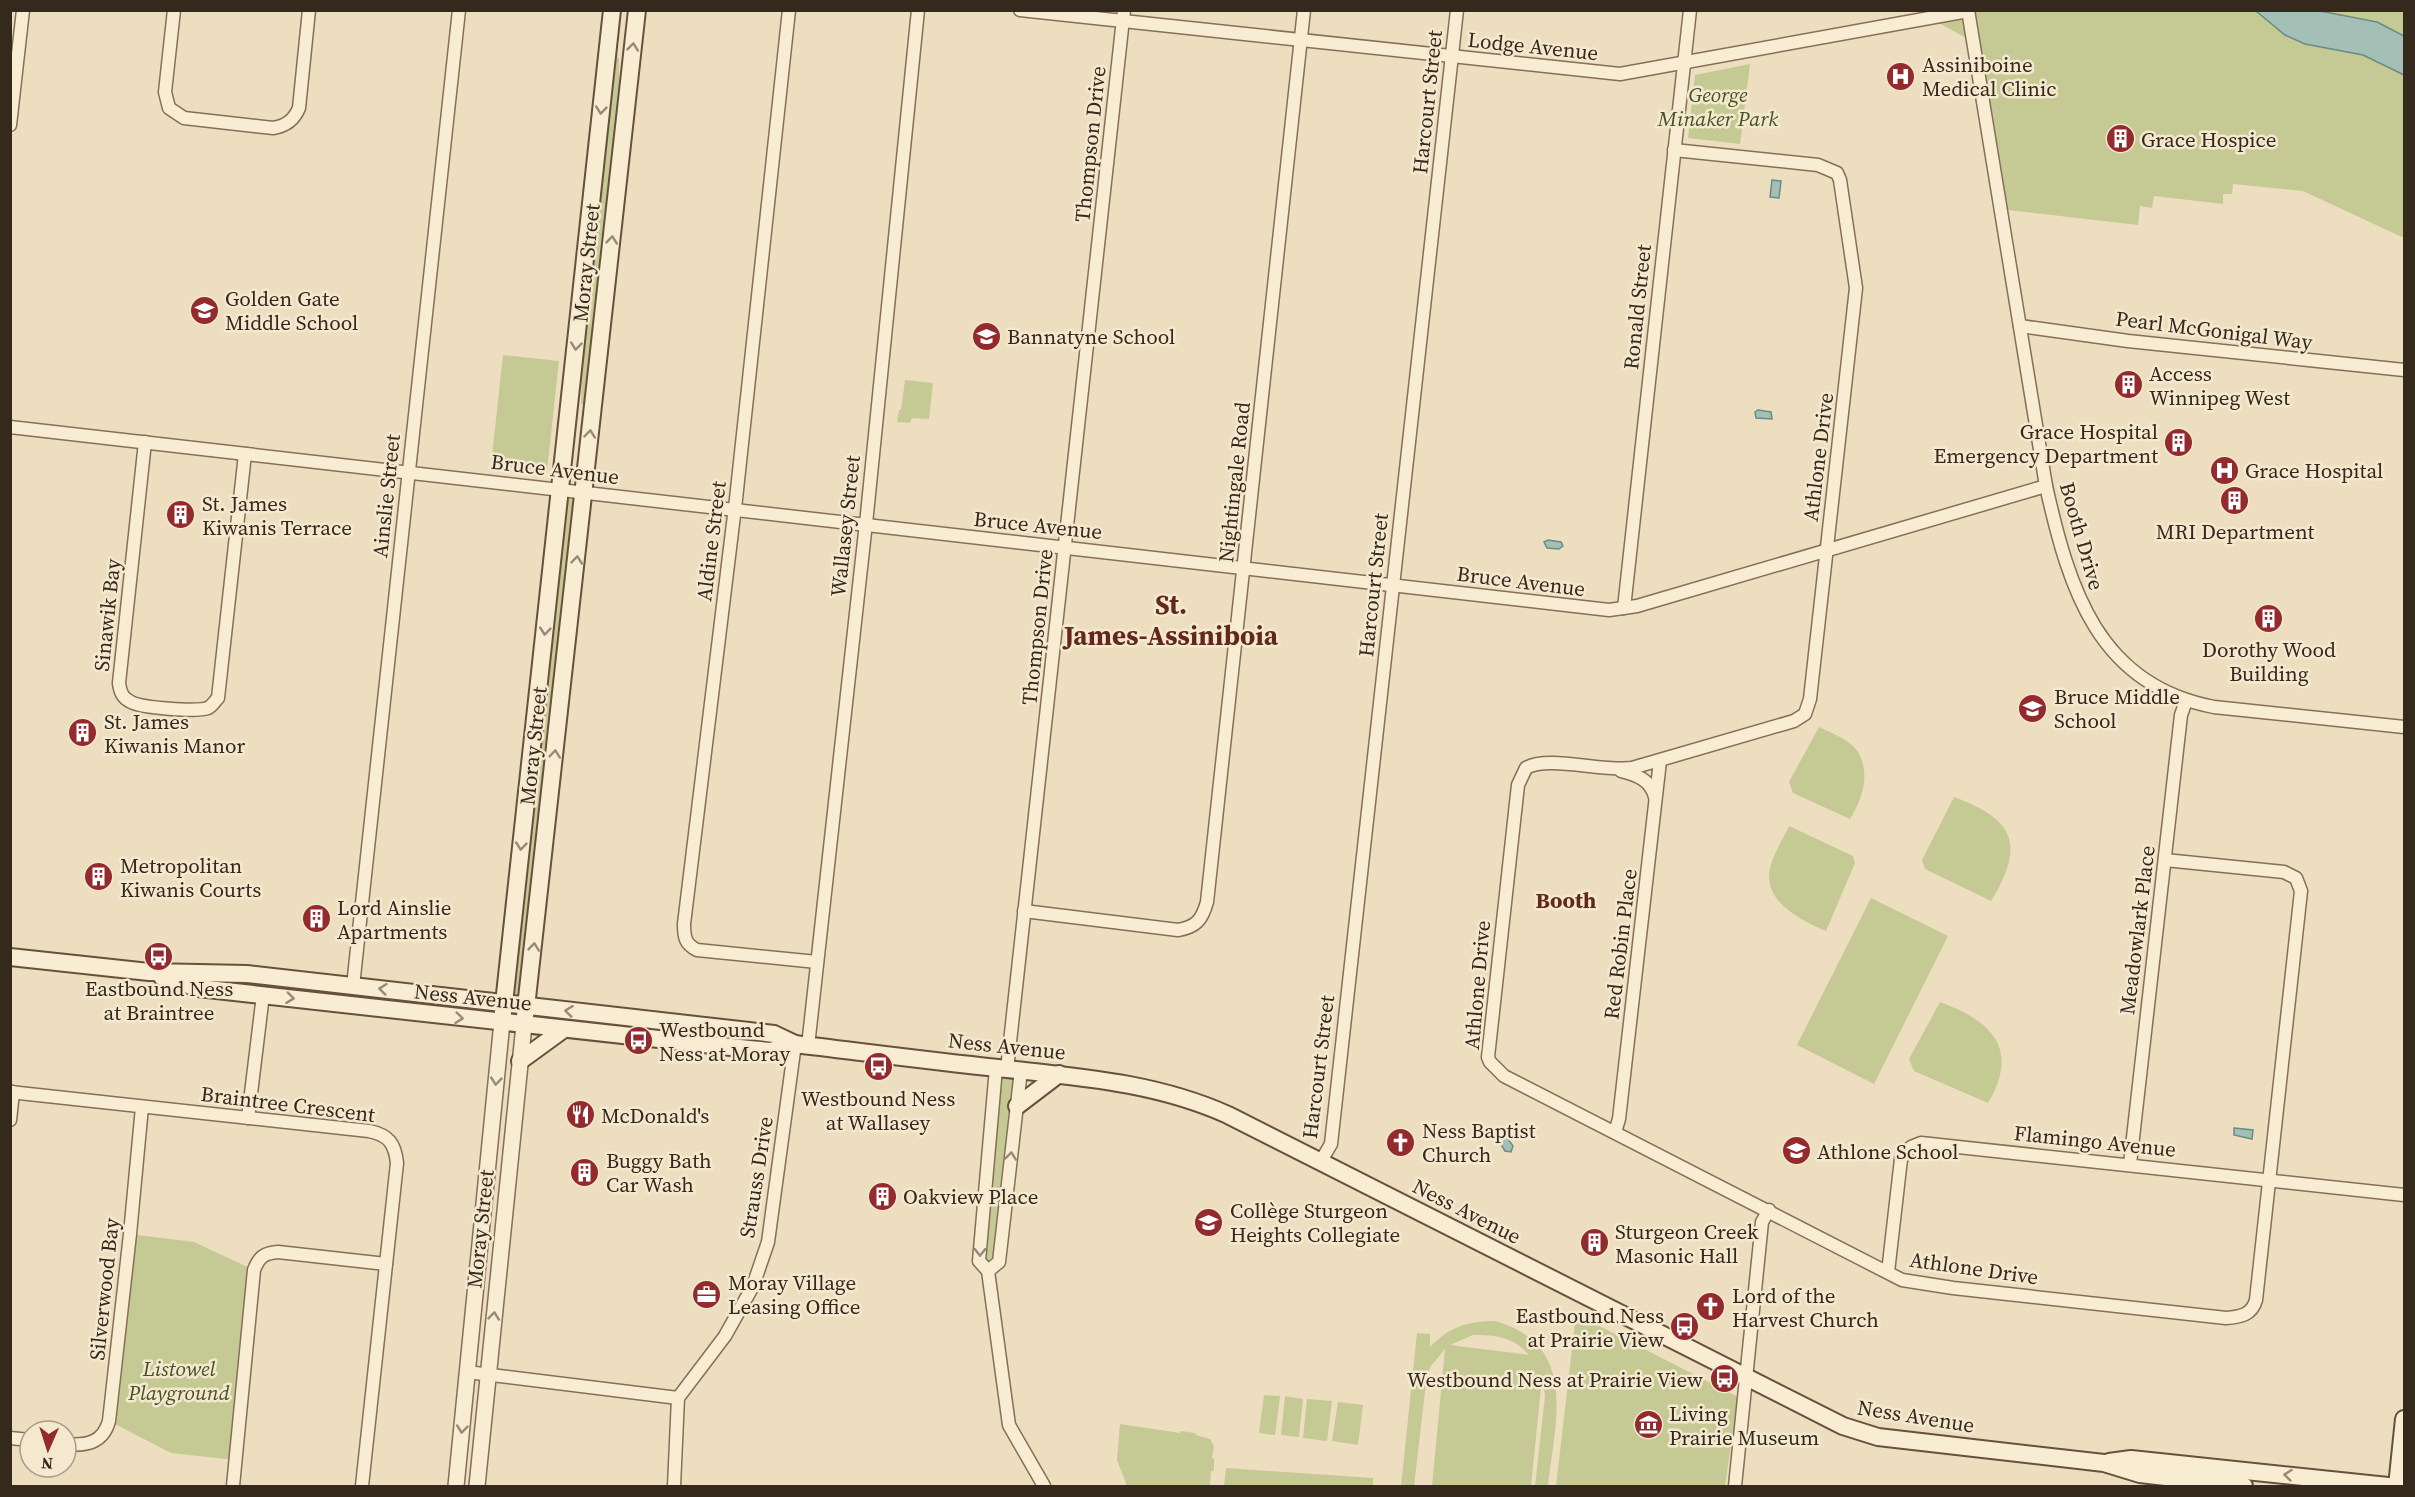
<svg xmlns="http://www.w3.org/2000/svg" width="2415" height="1497" viewBox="0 0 2415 1497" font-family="'Source Serif 4',serif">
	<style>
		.green { fill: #c5ca94; fill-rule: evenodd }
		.water { fill: #a3bfb6; stroke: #6a8c83; stroke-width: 1.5 }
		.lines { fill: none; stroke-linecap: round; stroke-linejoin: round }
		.minor-casing { stroke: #856f58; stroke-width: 15 }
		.tertiary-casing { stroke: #856f58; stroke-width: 18 }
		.secondary-casing { stroke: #67503c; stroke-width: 20 }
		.minor { stroke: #f8ecd3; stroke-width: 12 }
		.tertiary { stroke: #f8ecd3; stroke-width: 15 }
		.secondary { stroke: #f8ecd3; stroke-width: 16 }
		.oneway { stroke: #968a78 }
		.labels { text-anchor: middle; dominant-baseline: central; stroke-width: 5; stroke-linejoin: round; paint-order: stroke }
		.street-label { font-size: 21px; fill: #35281d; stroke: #f4e9cf }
		.poi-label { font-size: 21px; fill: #35281d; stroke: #f4e9cf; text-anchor: start }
		.park-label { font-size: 21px; font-style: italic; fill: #475124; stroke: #f4e9cf }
		.neighbourhood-label { font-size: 22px; font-weight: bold; fill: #61291d; stroke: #f4e9cf }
		.district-label { font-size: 27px; font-weight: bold; fill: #61291d; stroke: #f4e9cf }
	</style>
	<rect width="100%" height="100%" fill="#eddec0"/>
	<!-- green -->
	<g class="green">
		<path d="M1935,10L2404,11V238L2303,191L2233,184L2232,194H2223V204L2154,196L2152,208L2140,206L2138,225L2000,209L1972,41L1929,18Z"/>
		<path d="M615,57L619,58V103L586,405L581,404L582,365Z"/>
		<path d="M1750,64L1740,144L1688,138L1695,75Z"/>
		<path d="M503,355L559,361L547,471L491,465Z"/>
		<path d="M905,380L933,383L929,419L912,418L910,423L897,422L899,410H901Z"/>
		<path d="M559,489L584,492L528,1006L504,1003Z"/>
		<path d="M1819,727C1831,733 1851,740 1858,752C1871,775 1862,799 1850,819L1793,793L1789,782Z"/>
		<path d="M1954,797C2014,819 2026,844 1991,901L1925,869L1922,860Z"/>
		<path d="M1789,826L1853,856L1855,863L1826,931C1805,922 1771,906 1769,879C1768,862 1782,841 1789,826Z"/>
		<path d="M1871,898L1948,936L1874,1084L1797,1045Z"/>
		<path d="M1940,1002C1992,1021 2020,1049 1988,1103L1914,1071L1909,1059Z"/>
		<path d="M996,1068L1021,1070L999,1262L988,1271L979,1261Z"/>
		<path d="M130,1234L194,1242L254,1270L236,1460L171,1453L109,1421Z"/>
		<path d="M1576,1314L1738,1397L1725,1486H1556Z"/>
		<path d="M1495,1321C1579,1345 1555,1421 1548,1486H1535L1545,1396L1542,1378L1531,1486H1432L1445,1349L1431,1366L1427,1375L1414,1486H1401L1417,1333L1430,1334V1347C1449,1327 1468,1321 1495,1321ZM1473,1335C1496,1335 1514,1337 1529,1355L1450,1345Z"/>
		<path d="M1264,1395L1280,1396L1275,1435L1259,1433Z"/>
		<path d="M1285,1396L1303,1399L1299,1437L1281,1435Z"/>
		<path d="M1307,1399L1332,1401L1327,1441L1303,1438Z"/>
		<path d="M1338,1402L1363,1405L1358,1445L1332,1441Z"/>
		<path d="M1120,1424L1180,1433L1181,1431L1195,1433L1196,1435L1210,1439L1214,1446L1212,1458L1214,1459V1471H1211L1210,1486H1127L1117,1460Z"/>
		<path d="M1226,1468L1373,1478V1486H1224Z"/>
	</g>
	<!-- water -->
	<g class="water">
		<path d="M2256,11H2320L2377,22L2404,36V75L2363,55L2305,44L2285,35Z"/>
		<path d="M1772,180L1781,181L1779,198L1770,197Z"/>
		<path d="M1758,410L1771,412L1772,419L1756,418L1755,412Z"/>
		<path d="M1548,540L1561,542L1563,546L1559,549L1547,548L1544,542Z"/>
		<path d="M2234,1128L2253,1130L2252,1139L2234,1135Z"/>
		<path d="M1501,1136H1506L1513,1146L1511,1152L1505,1151L1499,1141Z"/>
	</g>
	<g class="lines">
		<defs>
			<g id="minor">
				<path d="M174,10L165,92L169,108L184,118L273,128C286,126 294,120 299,108L309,10"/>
				<path d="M789,10L736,499L684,924C684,937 685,944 697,950L817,962"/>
				<path d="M1020,10L1620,74L1968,11"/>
				<path d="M1968,10L2046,486C2069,589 2098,685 2214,707L2404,727"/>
				<path d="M10,125L23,10"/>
				<path d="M1674,150L1818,165L1837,173L1840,180L1856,288L1810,699L1805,714L1794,721L1632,768C1603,772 1547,755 1526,768L1518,785L1488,1057L1490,1062L1504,1076L1902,1280L1953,1288L2226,1318C2240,1317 2252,1315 2256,1300L2301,891L2296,878L2284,872L2165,860"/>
				<path d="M2020,326L2128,341L2404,370"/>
				<path d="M10,427L1609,610L1637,606L2046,486"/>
				<path d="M145,442L119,683C120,691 122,698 131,702C142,708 196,712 208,708C212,706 214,702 218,698L245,454"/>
				<path d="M1624,608L1690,10"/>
				<path d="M1621,771C1637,775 1651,780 1655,797"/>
				<path d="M1024,911L1178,930C1196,927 1202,920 1207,902L1304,10"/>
				<path d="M353,986L459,10"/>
				<path d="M808,1046L867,514L918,10"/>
				<path d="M996,1068L979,1261L988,1271L1009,1425L1044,1486"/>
				<path d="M1007,1069L1124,10"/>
				<path d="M10,1092L369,1131C389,1135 395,1144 397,1163L362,1486"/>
				<path d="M248,1118L263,995"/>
				<path d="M10,1120L13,1092"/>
				<path d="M1615,1132L1619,1119L1660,761"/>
				<path d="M1321,1161L1331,1144L1457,10"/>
				<path d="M2130,1164L2181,715L2186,701"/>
				<path d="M988,1271L999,1262L1021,1070"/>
				<path d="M1888,1272L1901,1159L1911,1147L1921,1143L2404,1195"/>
				<path d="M467,1372L678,1398"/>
				<path d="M10,1438L30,1440"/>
				<path d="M66,1444C86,1446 103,1443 109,1421L130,1234L142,1107"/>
				<path d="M233,1486L254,1270C259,1257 264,1253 278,1252L386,1264"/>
				<path d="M674,1486L678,1398L725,1336L753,1286L768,1242L795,1044"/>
				<path d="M1735,1486L1762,1222L1769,1210"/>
			</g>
			<g id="tertiary">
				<path d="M456,1486L502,1022"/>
				<path d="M477,1486L524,1025"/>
			</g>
			<g id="secondary">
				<path d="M10,957L149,972L247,974L749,1031L774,1034L795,1044C862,1052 930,1061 998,1068C1077,1077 1155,1082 1228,1115L1843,1426L1878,1437L2104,1463L2140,1474L2244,1486"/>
				<path d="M162,977L198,988L749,1049L771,1051L795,1044"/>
				<path d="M502,1022L612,10"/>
				<path d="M524,1025L637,10"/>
				<path d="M520,1061L564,1029"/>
				<path d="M1017,1106L1059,1074"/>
				<path d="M2109,1462L2131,1459L2388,1486"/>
				<path d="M2397,1486L2404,1419"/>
			</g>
		</defs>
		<!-- minor casing -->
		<use href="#minor" class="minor-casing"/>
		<!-- tertiary casing -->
		<use href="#tertiary" class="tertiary-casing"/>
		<!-- secondary casing -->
		<use href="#secondary" class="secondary-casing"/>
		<!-- minor -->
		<use href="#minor" class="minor"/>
		<!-- tertiary -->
		<use href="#tertiary" class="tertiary"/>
		<!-- secondary -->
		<use href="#secondary" class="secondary"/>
	</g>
	<!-- one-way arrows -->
	<defs><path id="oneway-chevron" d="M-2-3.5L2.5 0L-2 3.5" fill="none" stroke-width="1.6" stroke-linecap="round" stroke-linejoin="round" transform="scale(1.5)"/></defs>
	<g class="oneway">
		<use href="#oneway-chevron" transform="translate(633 47) rotate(-84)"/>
		<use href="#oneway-chevron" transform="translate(601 110) rotate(96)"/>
		<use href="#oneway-chevron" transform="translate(612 240) rotate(-84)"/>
		<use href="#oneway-chevron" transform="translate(576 346) rotate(96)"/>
		<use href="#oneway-chevron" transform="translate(590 434) rotate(-84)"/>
		<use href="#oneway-chevron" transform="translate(577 560) rotate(-84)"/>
		<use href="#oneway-chevron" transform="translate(545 631) rotate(96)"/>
		<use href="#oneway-chevron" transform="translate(555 754) rotate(-84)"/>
		<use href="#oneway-chevron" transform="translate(521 846) rotate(96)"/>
		<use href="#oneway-chevron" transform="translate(534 947) rotate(-84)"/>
		<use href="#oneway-chevron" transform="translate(383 989) rotate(-174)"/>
		<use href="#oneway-chevron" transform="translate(290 998) rotate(7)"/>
		<use href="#oneway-chevron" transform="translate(569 1011) rotate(-173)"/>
		<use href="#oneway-chevron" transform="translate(459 1018) rotate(6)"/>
		<use href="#oneway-chevron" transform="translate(496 1081) rotate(96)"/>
		<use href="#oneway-chevron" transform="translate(1011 1156) rotate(-84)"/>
		<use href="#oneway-chevron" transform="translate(980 1252) rotate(91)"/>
		<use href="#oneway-chevron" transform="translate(494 1316) rotate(-84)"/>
		<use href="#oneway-chevron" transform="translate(462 1429) rotate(96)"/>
		<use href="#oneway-chevron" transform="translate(2288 1475) rotate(-174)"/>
	</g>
	<!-- icons -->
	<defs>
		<symbol id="hospital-disc" viewBox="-11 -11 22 22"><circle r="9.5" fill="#932a2d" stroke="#f4e9cf"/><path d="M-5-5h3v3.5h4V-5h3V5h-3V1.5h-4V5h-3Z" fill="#fff"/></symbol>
		<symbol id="building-disc" viewBox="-11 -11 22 22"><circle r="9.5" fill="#932a2d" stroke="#f4e9cf"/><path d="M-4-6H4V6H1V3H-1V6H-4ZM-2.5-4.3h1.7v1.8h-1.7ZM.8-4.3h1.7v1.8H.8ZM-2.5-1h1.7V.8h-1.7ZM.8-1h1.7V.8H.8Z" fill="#fff"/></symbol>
		<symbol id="school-disc" viewBox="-11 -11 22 22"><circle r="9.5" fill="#932a2d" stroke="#f4e9cf"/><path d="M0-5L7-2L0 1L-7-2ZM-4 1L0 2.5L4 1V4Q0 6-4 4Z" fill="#fff"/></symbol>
		<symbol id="bus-disc" viewBox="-11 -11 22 22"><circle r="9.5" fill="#932a2d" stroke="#f4e9cf"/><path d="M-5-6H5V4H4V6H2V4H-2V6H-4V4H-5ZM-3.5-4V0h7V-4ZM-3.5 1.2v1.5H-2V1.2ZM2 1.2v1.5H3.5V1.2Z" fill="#fff"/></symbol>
		<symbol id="restaurant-disc" viewBox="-11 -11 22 22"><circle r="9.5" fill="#932a2d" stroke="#f4e9cf"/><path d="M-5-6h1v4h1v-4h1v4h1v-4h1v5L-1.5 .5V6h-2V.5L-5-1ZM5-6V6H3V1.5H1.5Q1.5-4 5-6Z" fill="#fff"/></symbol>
		<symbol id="church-disc" viewBox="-11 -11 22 22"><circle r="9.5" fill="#932a2d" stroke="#f4e9cf"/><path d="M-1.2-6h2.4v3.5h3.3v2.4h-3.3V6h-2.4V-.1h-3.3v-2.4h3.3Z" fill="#fff"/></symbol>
		<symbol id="office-disc" viewBox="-11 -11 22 22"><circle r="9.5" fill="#932a2d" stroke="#f4e9cf"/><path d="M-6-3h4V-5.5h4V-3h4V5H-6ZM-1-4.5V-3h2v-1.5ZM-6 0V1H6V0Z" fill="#fff"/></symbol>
		<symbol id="museum-disc" viewBox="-11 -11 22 22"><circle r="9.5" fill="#932a2d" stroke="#f4e9cf"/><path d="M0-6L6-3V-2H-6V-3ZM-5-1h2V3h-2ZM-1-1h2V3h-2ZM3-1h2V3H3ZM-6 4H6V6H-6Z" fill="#fff"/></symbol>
	</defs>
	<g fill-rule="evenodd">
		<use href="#hospital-disc" x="1884" y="60" width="33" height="33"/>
		<use href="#building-disc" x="2104" y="122" width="33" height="33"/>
		<use href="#school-disc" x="188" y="294" width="33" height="33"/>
		<use href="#school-disc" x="970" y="320" width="33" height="33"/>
		<use href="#building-disc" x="2112" y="368" width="33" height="33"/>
		<use href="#building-disc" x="2162" y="426" width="33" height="33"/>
		<use href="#hospital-disc" x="2208" y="454" width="33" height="33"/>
		<use href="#building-disc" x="2218" y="484" width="33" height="33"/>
		<use href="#building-disc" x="164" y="498" width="33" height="33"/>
		<use href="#building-disc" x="2252" y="602" width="33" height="33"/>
		<use href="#school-disc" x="2016" y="692" width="33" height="33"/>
		<use href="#building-disc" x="66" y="716" width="33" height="33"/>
		<use href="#building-disc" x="82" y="860" width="33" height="33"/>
		<use href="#building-disc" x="300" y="902" width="33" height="33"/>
		<use href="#bus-disc" x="142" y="940" width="33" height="33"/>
		<use href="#bus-disc" x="622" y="1024" width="33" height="33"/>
		<use href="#bus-disc" x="862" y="1050" width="33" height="33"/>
		<use href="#restaurant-disc" x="564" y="1098" width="33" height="33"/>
		<use href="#church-disc" x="1384" y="1126" width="33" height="33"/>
		<use href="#school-disc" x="1780" y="1134" width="33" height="33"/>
		<use href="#building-disc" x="568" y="1156" width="33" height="33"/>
		<use href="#building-disc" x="866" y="1180" width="33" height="33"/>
		<use href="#school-disc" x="1192" y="1206" width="33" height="33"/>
		<use href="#building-disc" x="1578" y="1226" width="33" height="33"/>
		<use href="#office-disc" x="690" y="1278" width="33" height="33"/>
		<use href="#church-disc" x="1694" y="1290" width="33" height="33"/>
		<use href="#bus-disc" x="1668" y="1310" width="33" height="33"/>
		<use href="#bus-disc" x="1708" y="1362" width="33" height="33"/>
		<use href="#museum-disc" x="1632" y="1408" width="33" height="33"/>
	</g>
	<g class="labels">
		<!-- street labels -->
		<g class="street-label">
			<text transform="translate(1533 46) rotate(6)">Lodge Avenue</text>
			<text transform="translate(1427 102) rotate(-84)">Harcourt Street</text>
			<text transform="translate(1090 144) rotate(-84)">Thompson Drive</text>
			<text transform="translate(586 263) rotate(-84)">Moray Street</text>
			<text transform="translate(1637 307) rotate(-84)">Ronald Street</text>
			<text transform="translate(2214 330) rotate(7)">Pearl McGonigal Way</text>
			<text transform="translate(1818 457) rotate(-83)">Athlone Drive</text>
			<text transform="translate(555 469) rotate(7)">Bruce Avenue</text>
			<text transform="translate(1234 482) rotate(-84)">Nightingale Road</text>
			<text transform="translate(386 496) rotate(-84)">Ainslie Street</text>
			<text transform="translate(1038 525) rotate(6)">Bruce Avenue</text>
			<text transform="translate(845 526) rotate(-84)">Wallasey Street</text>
			<text transform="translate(2082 536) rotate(74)">Booth Drive</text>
			<text transform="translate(711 541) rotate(-83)">Aldine Street</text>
			<text transform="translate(1521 581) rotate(7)">Bruce Avenue</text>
			<text transform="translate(1373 585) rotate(-84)">Harcourt Street</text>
			<text transform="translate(107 615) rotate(-84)">Sinawik Bay</text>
			<text transform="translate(1037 627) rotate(-84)">Thompson Drive</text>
			<text transform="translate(533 746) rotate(-84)">Moray Street</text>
			<text transform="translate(2137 930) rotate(-83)">Meadowlark Place</text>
			<text transform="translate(1620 944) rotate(-83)">Red Robin Place</text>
			<text transform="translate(1477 985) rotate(-85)">Athlone Drive</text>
			<text transform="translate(473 997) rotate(6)">Ness Avenue</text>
			<text transform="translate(1007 1046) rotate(6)">Ness Avenue</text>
			<text transform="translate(1318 1067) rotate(-83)">Harcourt Street</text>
			<text transform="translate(288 1104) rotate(7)">Braintree Crescent</text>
			<text transform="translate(2095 1141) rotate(6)">Flamingo Avenue</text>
			<text transform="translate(756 1177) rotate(-81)">Strauss Drive</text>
			<text transform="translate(1467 1211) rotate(27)">Ness Avenue</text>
			<text transform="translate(480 1229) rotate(-84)">Moray Street</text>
			<text transform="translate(1974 1268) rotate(8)">Athlone Drive</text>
			<text transform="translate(104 1289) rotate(-84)">Silverwood Bay</text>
			<text transform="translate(1916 1416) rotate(9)">Ness Avenue</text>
		</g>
		<!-- poi labels -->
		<g class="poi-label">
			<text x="1922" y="64">Assiniboine<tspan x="1922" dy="24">Medical Clinic</tspan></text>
			<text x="2141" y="139">Grace Hospice</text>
			<text x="225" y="298">Golden Gate<tspan x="225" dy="24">Middle School</tspan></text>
			<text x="1007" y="336">Bannatyne School</text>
			<text x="2149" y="373">Access<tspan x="2149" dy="24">Winnipeg West</tspan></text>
			<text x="2158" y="431" text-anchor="end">Grace Hospital<tspan x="2158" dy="24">Emergency Department</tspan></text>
			<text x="2245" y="470">Grace Hospital</text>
			<text x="202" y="503">St. James<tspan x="202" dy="24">Kiwanis Terrace</tspan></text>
			<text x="2235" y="531" text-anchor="middle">MRI Department</text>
			<text x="2269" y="649" text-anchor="middle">Dorothy Wood<tspan x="2269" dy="24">Building</tspan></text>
			<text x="2054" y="696">Bruce Middle<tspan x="2054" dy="24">School</tspan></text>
			<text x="104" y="721">St. James<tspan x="104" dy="24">Kiwanis Manor</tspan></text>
			<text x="120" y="865">Metropolitan<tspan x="120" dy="24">Kiwanis Courts</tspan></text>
			<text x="337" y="907">Lord Ainslie<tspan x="337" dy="24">Apartments</tspan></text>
			<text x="159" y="988" text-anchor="middle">Eastbound Ness<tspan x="159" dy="24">at Braintree</tspan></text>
			<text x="659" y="1029">Westbound<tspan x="659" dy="24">Ness at Moray</tspan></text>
			<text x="878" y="1098" text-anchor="middle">Westbound Ness<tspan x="878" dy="24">at Wallasey</tspan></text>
			<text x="601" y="1115">McDonald's</text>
			<text x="1422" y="1130">Ness Baptist<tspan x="1422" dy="24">Church</tspan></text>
			<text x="1817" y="1151">Athlone School</text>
			<text x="606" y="1160">Buggy Bath<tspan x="606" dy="24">Car Wash</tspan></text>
			<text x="903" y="1196">Oakview Place</text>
			<text x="1230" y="1210">Collège Sturgeon<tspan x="1230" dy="24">Heights Collegiate</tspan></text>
			<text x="1615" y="1231">Sturgeon Creek<tspan x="1615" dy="24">Masonic Hall</tspan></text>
			<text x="728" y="1282">Moray Village<tspan x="728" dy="24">Leasing Office</tspan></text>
			<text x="1732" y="1295">Lord of the<tspan x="1732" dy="24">Harvest Church</tspan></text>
			<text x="1664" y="1315" text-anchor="end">Eastbound Ness<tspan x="1664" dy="24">at Prairie View</tspan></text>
			<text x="1703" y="1379" text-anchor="end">Westbound Ness at Prairie View</text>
			<text x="1669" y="1413">Living<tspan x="1669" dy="24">Prairie Museum</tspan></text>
		</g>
		<!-- park labels -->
		<g class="park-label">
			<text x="1718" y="94">George<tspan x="1718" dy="24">Minaker Park</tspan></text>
			<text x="179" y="1368">Listowel<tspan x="179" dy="24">Playground</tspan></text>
		</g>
		<!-- neighbourhood labels -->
		<g class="neighbourhood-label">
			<text x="1566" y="900">Booth</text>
		</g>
		<!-- district labels -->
		<g class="district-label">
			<text x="1171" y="604">St.<tspan x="1171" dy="31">James-Assiniboia</tspan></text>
		</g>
	</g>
	<!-- border -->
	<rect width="2415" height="1497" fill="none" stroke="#35281d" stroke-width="24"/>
	<!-- north arrow -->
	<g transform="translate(48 1449) rotate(183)"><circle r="28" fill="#f4e9cf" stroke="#a89c88" stroke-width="1.5"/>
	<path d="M0-4.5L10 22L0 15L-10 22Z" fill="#932a2d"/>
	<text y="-9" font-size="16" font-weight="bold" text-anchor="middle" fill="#35281d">N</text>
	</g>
</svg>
